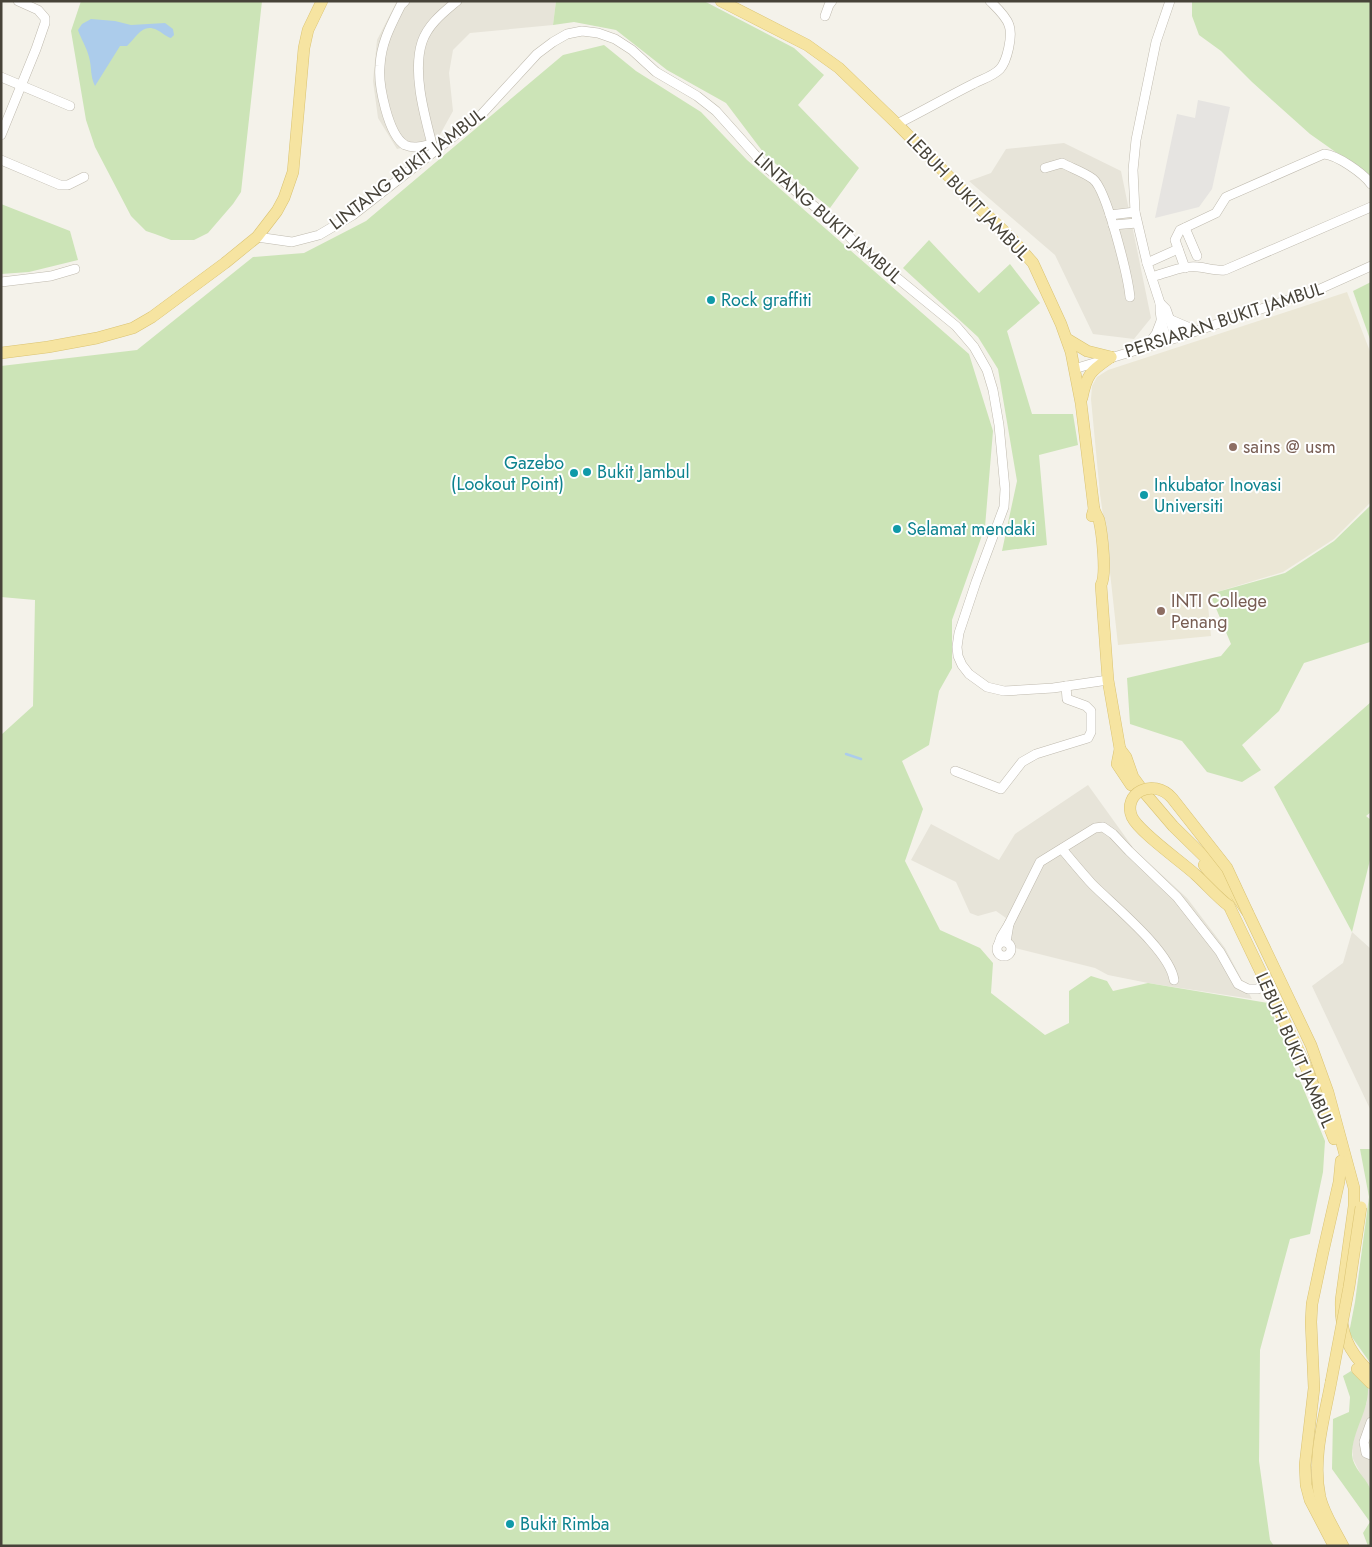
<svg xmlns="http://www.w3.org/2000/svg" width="1372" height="1547" viewBox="0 0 1372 1547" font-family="Jost,sans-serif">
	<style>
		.residential { fill: #e7e4d9 }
		.education { fill: #ebe7d6 }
		.green { fill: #cce4b7 }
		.parking { fill: #e6e4e1 }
		.water { fill: #accceb }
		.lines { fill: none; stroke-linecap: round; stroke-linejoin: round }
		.stream { stroke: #accceb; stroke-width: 2.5 }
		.minor-casing { stroke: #bfbaae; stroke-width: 10 }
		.major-casing { stroke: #dac372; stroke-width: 12 }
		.minor { stroke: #fff; stroke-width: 9 }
		.major { stroke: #f6e4a1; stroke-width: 11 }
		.major-bridge-casing { stroke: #dac372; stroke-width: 12; stroke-linecap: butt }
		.major-bridge { stroke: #f6e4a1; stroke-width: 11 }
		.culture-dot { fill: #0f9aa8; stroke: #fff; stroke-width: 2 }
		.education-dot { fill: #8d6e63; stroke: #fff; stroke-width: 2 }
		.labels { text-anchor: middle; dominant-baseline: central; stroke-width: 4; stroke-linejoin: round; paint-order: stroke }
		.street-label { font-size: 18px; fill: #474339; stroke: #fff }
		.culture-label { font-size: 18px; fill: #0d838f; stroke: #fff; text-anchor: start }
		.education-label { font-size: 18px; fill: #785e54; stroke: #fff; text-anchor: start }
	</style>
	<rect width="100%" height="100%" fill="#f4f2ea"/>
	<!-- residential -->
	<g class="residential">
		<path d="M397,1H556L553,25L470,33L453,50L449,73L453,111L437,140L397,149L378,118L373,81L377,40Z"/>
		<path d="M1064,143L1121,171L1151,318L1134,339L1093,334L1055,255L969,181L991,173L1006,149Z"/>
		<path d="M1088,785L1134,849L1187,898L1225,948L1252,999L1148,983L1108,975L1095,968L1015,948L996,939L1006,918L996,911L978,916L970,913L956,882L911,860L931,824L999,860L1015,834Z"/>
		<path d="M1352,932L1371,949V1111L1312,986L1343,963Z"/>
		<path d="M1368,1388H1371V1489L1362,1477L1353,1459L1352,1447L1356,1430L1367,1402Z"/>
	</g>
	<!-- education -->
	<path class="education" d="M1347,292L1371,354V502L1334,539L1283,572L1207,595L1211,636L1118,645L1106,536L1100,494L1091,399L1092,386L1097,377L1108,370Z"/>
	<!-- green -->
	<g class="green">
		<path d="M81,1H262L241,192L233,204L208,233L194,240H171L155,234L146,231L131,216L95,147L86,120L71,31Z"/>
		<path d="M556,1H704L794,48L824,75L798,105L859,168L830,208L766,156L726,103L667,70L616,30L574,22L553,25Z"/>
		<path d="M1192,1H1371V177L1310,134L1252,82L1221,51L1199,35L1192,16Z"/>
		<path d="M604,45L636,71L701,112L747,160L969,354L993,431L985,527L952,620V668L939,691L929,745L902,761L923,809L905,861L940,930L980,948L993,963L991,993L1045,1035L1069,1023V991L1091,976L1107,981L1113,991L1148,983L1268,1003L1325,1141L1323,1172L1310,1234L1290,1239L1260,1350L1259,1461L1270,1540L1274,1546H1V735L33,706L35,600L1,597V366L137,350L253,257L304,253L366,221L563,55Z"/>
		<path d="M1,204L70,231L78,260L29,272L1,274Z"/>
		<path d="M929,240L979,293L1010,264L1040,303L1007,331L1032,414H1073L1078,445L1039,455L1047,545L1002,551L1017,481L998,369L978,337L903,268Z"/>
		<path d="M1371,282V342L1353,291Z"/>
		<path d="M1371,505V643L1370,642L1304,663L1279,711L1242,745L1261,770L1242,782L1207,772L1182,741L1130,724L1127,678L1221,656L1231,644L1210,594L1285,573L1334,541Z"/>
		<path d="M1371,702V812L1366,816L1371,820V856L1352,932L1274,787Z"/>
		<path d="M1360,1149H1371V1364L1349,1333L1355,1302L1369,1197Z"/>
		<path d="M1351,1371L1368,1388C1369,1411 1352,1431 1352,1455C1353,1468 1365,1477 1370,1488C1372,1494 1371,1536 1371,1546H1368L1363,1533L1370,1522L1332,1469L1333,1419L1349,1412L1350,1397L1343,1376Z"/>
	</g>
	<!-- parking -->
	<path class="parking" d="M1198,100L1230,107L1212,189L1199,207L1155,218L1177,114L1195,118Z"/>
	<!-- water -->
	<path class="water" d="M91,19L115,21L131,25L165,23L173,29L174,35L171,38C166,37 162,32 157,30C142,23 137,37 127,46H120L95,86C90,76 92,68 89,57C87,48 81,39 78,30L82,24Z"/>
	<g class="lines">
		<!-- stream -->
		<path class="stream" d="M846,754L861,759"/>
		<defs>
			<g id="minor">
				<path d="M405,1L401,5C391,25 381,43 380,66C378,84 388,135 405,145C414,149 423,146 432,144"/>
				<path d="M1170,1L1156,42L1136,140L1133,170L1135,212L1147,263L1160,303L1166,309L1176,338"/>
				<path d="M825,16L829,5L832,1"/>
				<path d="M1,77L70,106"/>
				<path d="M897,124C923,111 947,97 973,84C982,79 992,77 1000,69C1007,61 1013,36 1009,25C1006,16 997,8 990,1"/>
				<path d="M1,135L36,49L45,23V18L38,10L18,1"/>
				<path d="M433,148C425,117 412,73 422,42C428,24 444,12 457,1"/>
				<path d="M1,160L60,185H68L84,177"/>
				<path d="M1045,168L1062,163C1071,168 1084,172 1093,179C1107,190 1128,277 1130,297"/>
				<path d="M1110,215L1135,212"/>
				<path d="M1113,225L1137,223"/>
				<path d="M1185,228L1197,256"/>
				<path d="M257,237L292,242L319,235L353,215L481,115L537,54L553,42L567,34L582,31L598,33L615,39L632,50L656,72L697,96L716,111L766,167L835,223L863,250L956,326L974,347L987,370L993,390L999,425L1005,489L1004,507L976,582L959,633L957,647L958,656L962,665L969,674L987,687L1004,691L1053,688L1108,680"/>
				<path d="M1147,263L1178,249"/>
				<path d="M1185,268L1175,240L1180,230L1216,213L1226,197L1324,154C1337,155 1363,173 1371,184"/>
				<path d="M1152,277C1166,273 1183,265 1198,267C1208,268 1216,271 1225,270L1371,207"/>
				<path d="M1,282L51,276L75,269"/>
				<path d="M1160,303C1159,316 1163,329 1167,341"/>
				<path d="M1169,319L1197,331"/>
				<path d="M1146,347L1156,334L1161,321"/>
				<path d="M1074,369L1167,341L1320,289L1371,266"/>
				<path d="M955,771L1001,789L1022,762L1036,754L1088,738L1091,732V711L1086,706L1067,699L1066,686"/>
				<path d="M1062,849C1072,861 1082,873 1092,884C1114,906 1170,951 1174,980"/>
				<path d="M1009,924L1040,862L1095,828L1103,827L1113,834L1129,851L1177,897L1220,952L1238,984L1248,989H1258L1266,982"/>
				<circle cx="1004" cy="949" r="7"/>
				<path d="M999,943L1001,937L1009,924L1006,942"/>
				<path d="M1371,1422L1364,1442L1366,1453L1371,1455"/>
			</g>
			<g id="major">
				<path d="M721,1L807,45L839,68L897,124L984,212L1011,238L1033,263L1061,324L1071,352L1081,403L1094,509L1092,516"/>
				<path d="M1067,339L1087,351L1111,357"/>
				<path d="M1,353L48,347L97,338L133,328L152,317L225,263L257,237L277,211L284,198L293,172L304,48L308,30L322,1"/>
				<path d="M1082,398C1087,373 1091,371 1111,357"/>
				<path d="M1094,509C1095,513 1098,517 1099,520C1102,533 1107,575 1101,585L1108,680L1120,749L1126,757L1133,777L1144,792L1173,826L1222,874L1248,913L1311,1045L1328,1092L1354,1188V1206L1341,1300C1340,1332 1347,1351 1371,1373"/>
				<path d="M1120,749L1117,764L1131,785"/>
				<path d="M1204,865L1220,887L1304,1062L1334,1139"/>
				<path d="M1357,1369L1371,1383"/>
				<path d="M1331,1382C1324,1419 1312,1459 1320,1497C1324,1514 1335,1530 1343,1546"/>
				<path d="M1334,1546L1310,1500L1306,1485L1305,1465L1314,1388L1311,1322L1312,1304L1323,1252L1339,1182L1341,1161"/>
			</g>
		</defs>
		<!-- minor casing -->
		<use href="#minor" class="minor-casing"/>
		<!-- major casing -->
		<use href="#major" class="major-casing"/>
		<!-- minor -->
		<use href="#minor" class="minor"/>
		<!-- major -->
		<use href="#major" class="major"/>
		<defs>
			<g id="major-bridge">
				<path d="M1229,906C1217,897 1207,885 1196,875C1182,862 1139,832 1132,817C1122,793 1153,777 1172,798L1227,868L1248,913"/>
				<path d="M1331,1382L1349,1287L1361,1207"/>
			</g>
		</defs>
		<!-- major-bridge casing -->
		<use href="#major-bridge" class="major-bridge-casing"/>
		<!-- major-bridge -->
		<use href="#major-bridge" class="major-bridge"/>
	</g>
	<!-- markers -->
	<g class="culture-dot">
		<circle cx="711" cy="300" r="5"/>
		<circle cx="587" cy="472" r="5"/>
		<circle cx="574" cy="473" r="5"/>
		<circle cx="1144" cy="495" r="5"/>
		<circle cx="897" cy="529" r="5"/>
		<circle cx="510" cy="1524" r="5"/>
	</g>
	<g class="education-dot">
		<circle cx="1233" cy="447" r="5"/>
		<circle cx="1161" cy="611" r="5"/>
	</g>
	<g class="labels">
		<!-- street labels -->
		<g class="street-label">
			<text transform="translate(407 169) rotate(-37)">LINTANG BUKIT JAMBUL</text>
			<text transform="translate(968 197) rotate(46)">LEBUH BUKIT JAMBUL</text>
			<text transform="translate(828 218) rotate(41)">LINTANG BUKIT JAMBUL</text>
			<text transform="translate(1224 320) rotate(-18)">PERSIARAN BUKIT JAMBUL</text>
			<text transform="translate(1295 1050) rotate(66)">LEBUH BUKIT JAMBUL</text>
		</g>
		<!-- culture labels -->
		<g class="culture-label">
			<text x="721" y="300">Rock graffiti</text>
			<text x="564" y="463" text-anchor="end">Gazebo<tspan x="564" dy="21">(Lookout Point)</tspan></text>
			<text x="597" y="472">Bukit Jambul</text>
			<text x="1154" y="485">Inkubator Inovasi<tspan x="1154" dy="21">Universiti</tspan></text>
			<text x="907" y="529">Selamat mendaki</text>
			<text x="520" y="1524">Bukit Rimba</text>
		</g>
		<!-- education labels -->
		<g class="education-label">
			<text x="1243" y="447">sains @ usm</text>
			<text x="1171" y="601">INTI College<tspan x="1171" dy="21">Penang</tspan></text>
		</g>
	</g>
	<!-- border -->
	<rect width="1372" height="1547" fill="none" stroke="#474339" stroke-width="5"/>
</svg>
